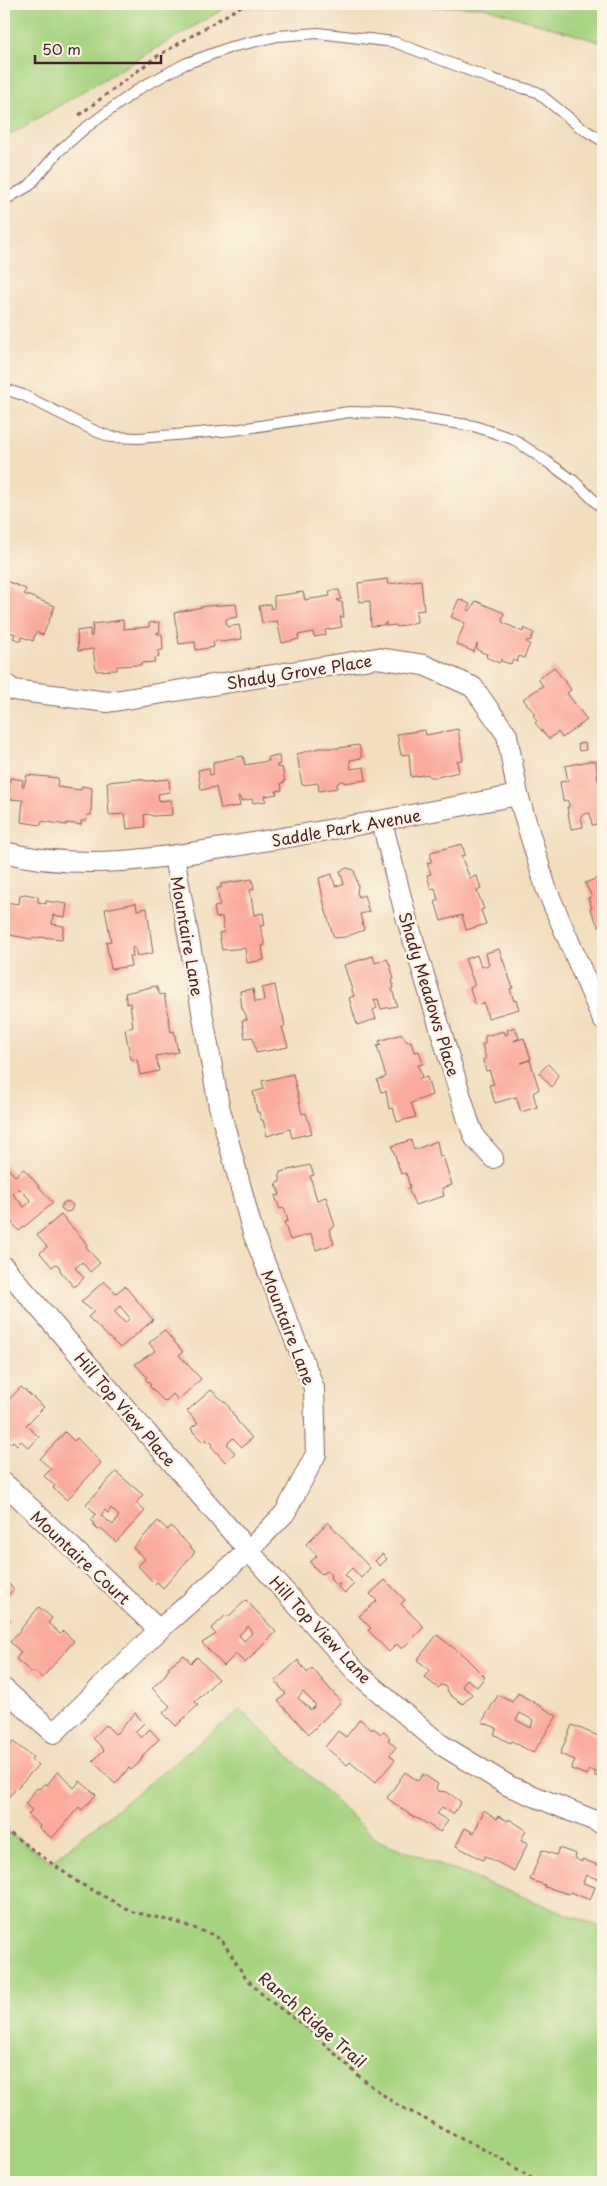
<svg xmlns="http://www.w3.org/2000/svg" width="607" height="2186" viewBox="0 0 607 2186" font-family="'Playpen Sans',sans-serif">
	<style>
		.green { fill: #a6d37f; stroke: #787955 }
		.building { fill: #fbaa9b; fill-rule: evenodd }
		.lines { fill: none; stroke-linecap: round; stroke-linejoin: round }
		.service-casing { stroke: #85625f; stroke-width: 12 }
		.minor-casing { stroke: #85625f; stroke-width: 22 }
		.path { stroke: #85625f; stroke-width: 3; stroke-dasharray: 4 4; stroke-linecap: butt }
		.service { stroke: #fff; stroke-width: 10 }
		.minor { stroke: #fff; stroke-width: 20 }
		.labels { text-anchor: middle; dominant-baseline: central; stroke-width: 5; stroke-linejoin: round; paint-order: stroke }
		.street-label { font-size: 16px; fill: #4a1f2b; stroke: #fcf5e5 }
	</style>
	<rect width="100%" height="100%" fill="#fcf5e5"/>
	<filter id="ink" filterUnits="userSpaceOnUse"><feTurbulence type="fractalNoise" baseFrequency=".02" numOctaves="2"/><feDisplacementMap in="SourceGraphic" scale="10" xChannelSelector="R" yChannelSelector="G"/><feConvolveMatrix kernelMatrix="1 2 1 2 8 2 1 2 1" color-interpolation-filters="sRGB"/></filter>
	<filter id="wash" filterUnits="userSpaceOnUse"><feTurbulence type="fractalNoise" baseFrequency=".0096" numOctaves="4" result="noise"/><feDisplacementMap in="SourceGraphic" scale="20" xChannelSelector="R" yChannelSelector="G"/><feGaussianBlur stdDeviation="1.12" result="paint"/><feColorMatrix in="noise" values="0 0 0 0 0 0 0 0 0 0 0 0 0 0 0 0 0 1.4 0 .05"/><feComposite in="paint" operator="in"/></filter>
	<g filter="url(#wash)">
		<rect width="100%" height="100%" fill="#f2debf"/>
		<!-- green -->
		<g class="green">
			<path d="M4,4H603V43L483,7H227L4,138Z"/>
			<path d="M240,1710L377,1840L603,1928V2182H4V1829L51,1862Z"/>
		</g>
		<g id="blocks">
			<!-- building -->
			<g class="building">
				<path d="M387,579L388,584L421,580L424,610L416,611L417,622L397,627L396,625L386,626V622L384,625L371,626L370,601L360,602L358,583Z"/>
				<path d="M4,580L26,589L24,594L55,606L43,635L36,632L33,641L22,637L21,641L13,638L15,634L4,630Z"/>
				<path d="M339,590L341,599L337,600L338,602H342L344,617H340L342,627L325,630L326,635L314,637L313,632L298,635L299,639L282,643L277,621L262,623L259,606L270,604L271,609L274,608V596L303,592L305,600L330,596L329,591Z"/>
				<path d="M459,599L470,604L467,610L470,611L476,601L504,613L502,622L523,632L524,628L534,633L530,641L527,640L526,642L530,644L524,658L519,656L517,662L512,660L511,664L501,661V659L499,663L486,657L487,654L481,652L477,649V644L474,652L456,644L465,623L451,617Z"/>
				<path d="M236,604L238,617L226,619L227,627L239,625L242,639L222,642L217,640L213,642L214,647L196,650L195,642L179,644L174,613L206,606Z"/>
				<path d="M123,620L124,629L149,627V623L159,622L160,632H157V634H162L163,650L158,651L159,657L155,658V662L141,663V665L117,666V670L96,671L93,649L78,651L77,631L90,629V636H92L93,624Z"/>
				<path d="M554,667L571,690L567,693L587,720L562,738L558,732L549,739L535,723L537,721L533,715L535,714L523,699L543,686L538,679Z"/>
				<path d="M458,729L463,760L457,761L459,772L437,777H429L428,774L411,777L409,754L401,755L397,734L425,730L426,735Z"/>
				<path d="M585,743L586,750L579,751L578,744Z"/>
				<path d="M359,745L362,758L350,760L351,769L364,767L366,780L344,783V781H341L337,784V788L319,791L318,783L302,785L297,754L319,748H338Z"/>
				<path d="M243,756L245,765L269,761L268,757L279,756L280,764L277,765V768L282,767L285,782L281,783L282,790L276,791L277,794L265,796L266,801L253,803L252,799L241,801L240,797H238L240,806L221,809L216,787L201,790L198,770L209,768L210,775L213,774V762Z"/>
				<path d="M589,761H596L598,781L600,780L602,792L603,823L592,825L590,813L581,815L583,827L571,829L567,807H569V804L567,800L563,801L560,782L568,781L565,766Z"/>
				<path d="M27,775L58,778L57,787L81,790L82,786L92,788L91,815H87L86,821H81V825L67,823L66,825L42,821L41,825L21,822L23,800L8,799L10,778L23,780L22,786H24Z"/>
				<path d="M139,779L147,781L169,779L170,792L158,794L159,801L171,800L172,815L153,816L147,814L144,815L145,827L127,829L125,814L109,815L107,782Z"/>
				<path d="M462,844L465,855L461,856L470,878L477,876L481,889L477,891L484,909L481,910L486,924L466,930L462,915L441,921L435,901L438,900L435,888L431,889L427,875L431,874L427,863L431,862V852Z"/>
				<path d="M347,868L354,870L358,886L357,893L359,897L364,895L369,912L360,914L364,930L345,937L334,938L325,908L319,878L332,874L335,886L344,884L340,871Z"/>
				<path d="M603,876V925L599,927L590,909L592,908L588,898L592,897L585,883Z"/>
				<path d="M252,879L254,889L250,890L254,915L263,913L265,925L260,926L265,945L262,946L264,960L247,963L245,948L222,950L219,933L224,932L222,917L216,918L214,907L220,906L217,888H221V884Z"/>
				<path d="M26,894L38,897V902L46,904V901L67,904L65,917L53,915L52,924L64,926L62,939L40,937L31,939L4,934V902L19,904L20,895Z"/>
				<path d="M136,903L137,910L147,908L153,953L137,956L135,947L132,948L133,956H129L131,966L111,969L106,942L111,941L105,909Z"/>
				<path d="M499,949L513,988L510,989L514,1001L516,1000L519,1009L488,1018L484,1003L475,1005L470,988L474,986V983L465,959L477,955L481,967L489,965L486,953Z"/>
				<path d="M373,956L375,963L387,959L390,965L394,979L392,980L394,988L392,989L397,1006L381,1009L378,999L374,1000L377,1008L373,1010L376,1019L357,1025L349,998L354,996L344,965Z"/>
				<path d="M275,985L279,1007L283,1015L285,1027H282L288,1047L256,1053L253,1037L245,1038L242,1020H247L246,1015L242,1008L240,991L253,989L255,1002L264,1001L262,988Z"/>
				<path d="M156,986L160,995L164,994L171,1032L174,1031L178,1052L156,1056L159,1071L140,1075L137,1060L131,1059L127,1040L125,1029L133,1027L130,1003L127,1004L125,993Z"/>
				<path d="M515,1027L519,1038L514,1041L524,1038L531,1059L521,1063L530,1060L539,1089L533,1093L537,1107L521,1112L516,1097L495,1103L489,1085L494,1084L489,1070L486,1071L483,1060L486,1059L482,1044H485V1036L504,1031L505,1035L508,1034L507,1030Z"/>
				<path d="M402,1034L407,1042L411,1041L414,1052L419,1051L423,1064L418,1065L422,1077L419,1079L427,1077L432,1095L411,1103L416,1117L397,1122L393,1108L389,1109L386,1091L381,1092L377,1080L386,1077L377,1046L381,1045L379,1041Z"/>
				<path d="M548,1064L558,1075L552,1087L539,1073Z"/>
				<path d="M293,1074L302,1114L306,1113L312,1133L292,1138L290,1129L267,1136L263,1120H261L259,1112H257L253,1092L264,1089L262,1081Z"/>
				<path d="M411,1140L414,1150L437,1141L440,1157L443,1156L452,1185L442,1188L444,1196L415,1205L408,1188L410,1187L406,1173L401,1174L392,1146Z"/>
				<path d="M4,1164L15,1176L24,1169L53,1203L19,1231L4,1213ZM19,1188L31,1201L24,1207L13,1194Z"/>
				<path d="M310,1165L314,1175L310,1176L317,1200L326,1197L335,1226L329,1229L334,1244L316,1250L311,1234L290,1240L284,1222L288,1221L284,1208L280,1209L275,1196L280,1195L276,1183L280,1182V1172Z"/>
				<path d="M68,1201L73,1205L71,1211L66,1212L61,1208L63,1203Z"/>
				<path d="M61,1215L82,1238L87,1245L86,1247L100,1263L90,1272L82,1262L75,1268L84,1278L74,1287L61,1272L59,1266L56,1264L52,1267L40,1253L47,1247L37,1235Z"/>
				<path d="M104,1281L116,1293L125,1286L153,1320L120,1348L88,1317L94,1312L81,1302ZM120,1306L130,1318L125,1323L114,1311Z"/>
				<path d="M164,1330L183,1352L179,1355L201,1379L178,1400L173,1394L165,1402L149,1386L151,1385L145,1379L147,1377L135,1364L155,1351L149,1343Z"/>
				<path d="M21,1387L44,1407L26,1425L39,1437L29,1448L21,1441L17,1445L13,1441L10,1444L4,1438V1405Z"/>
				<path d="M211,1390L227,1404L238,1422L252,1438L242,1447L233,1438L227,1444L235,1453L225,1462L211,1446L213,1444L211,1441L209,1443L206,1439L203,1442L194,1433L191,1428L198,1423L187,1411Z"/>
				<path d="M65,1432L74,1441L77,1438L101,1463L67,1500L53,1488L55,1486L44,1476L51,1469L40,1459Z"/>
				<path d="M116,1472L143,1495L136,1503L145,1511L116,1542L101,1528L98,1530L93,1525L94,1523L91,1520L96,1514L86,1504ZM111,1508L119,1516L113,1525L101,1515L105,1510L108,1513Z"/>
				<path d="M158,1521L168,1530L171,1526L195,1552L163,1588L157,1582L155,1584L138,1566L145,1559L133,1548Z"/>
				<path d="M328,1522L370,1568L361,1578L352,1568L345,1575L354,1584L345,1593L338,1587L340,1584H335L331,1580L330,1573L326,1571L322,1574L314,1567L310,1562L317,1556L306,1544Z"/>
				<path d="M382,1554L387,1559L380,1566L375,1561Z"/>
				<path d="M4,1580L14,1589L4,1600Z"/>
				<path d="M385,1580L405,1600L401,1604L424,1627L402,1649L397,1644L389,1652L368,1630L371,1628L359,1616L377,1601L370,1594Z"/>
				<path d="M246,1600L276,1632L245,1663L236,1654L224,1666L202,1643L216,1634L211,1629L226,1615L228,1617ZM248,1626L252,1633L244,1641L239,1635Z"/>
				<path d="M39,1607L52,1618L48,1623L60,1634L63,1631L74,1641L42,1678L34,1671L32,1673L16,1659L21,1652L10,1642Z"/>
				<path d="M4,1614L10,1620L5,1627L4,1626Z"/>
				<path d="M437,1635L463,1655L485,1677L477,1687L467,1679L462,1686L472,1694L463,1704L450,1695L445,1686L441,1685L438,1688L424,1677L430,1670L417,1660Z"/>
				<path d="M184,1655L191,1663L197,1657L218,1679L195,1702L198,1705L176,1726L163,1713L170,1706L152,1688L163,1678L169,1669L168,1667Z"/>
				<path d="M298,1660L307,1673L312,1668L341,1702L309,1734L278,1701L286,1694L275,1681ZM303,1692L316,1705L311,1710L298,1698Z"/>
				<path d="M518,1693L557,1716L533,1753L512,1741L511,1743L504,1740L494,1734L497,1728L482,1722L498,1695L512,1702ZM520,1713L533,1720L531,1728L516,1720Z"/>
				<path d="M135,1713L144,1723L135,1732L141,1738L150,1729L159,1739L144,1754L139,1763L131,1770L129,1768L115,1784L93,1761L104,1750L93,1738L106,1725L115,1734L118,1732Z"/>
				<path d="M360,1719L372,1730L373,1728L381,1734L384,1732L390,1738L388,1740L396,1747L390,1755L395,1760L375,1783L350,1762L347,1765L325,1747L338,1731L346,1737Z"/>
				<path d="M572,1725L603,1738V1779L594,1775L596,1772L593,1771L589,1770L587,1775L571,1769L575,1760L560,1754Z"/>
				<path d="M13,1742L33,1757L31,1760L38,1765L5,1801L4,1747L6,1750Z"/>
				<path d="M58,1771L74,1788L80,1781L96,1795L82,1810L79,1807L52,1838L39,1828L40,1826L28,1815L32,1810L25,1804L37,1788L39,1789L45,1783L47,1785Z"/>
				<path d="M405,1772L418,1781L423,1774L438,1784L436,1788L438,1791L447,1792L461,1802L453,1814L442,1807L437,1814L448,1821L440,1832L421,1820L413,1817L387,1798Z"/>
				<path d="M484,1810L497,1819L498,1816L508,1821L509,1819L526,1830L521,1840L528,1843L514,1871L485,1856L483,1860L456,1846L465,1828L474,1833Z"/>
				<path d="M559,1848L576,1854L575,1858L578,1860L582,1862V1859L603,1867L598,1879L586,1875L583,1883L595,1887L590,1900L570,1892L569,1894L545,1887V1885L530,1880L542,1850L556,1855Z"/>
			</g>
		</g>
	</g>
	<g filter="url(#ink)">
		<use href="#blocks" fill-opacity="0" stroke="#85625f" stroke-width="1"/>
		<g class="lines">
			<defs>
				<g id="service">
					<path d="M4,200L29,186L59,151L84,129L140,88L185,64L231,47L278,36L318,33L394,42L492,79L537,92L580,127L603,141"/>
					<path d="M4,389L23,395L95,431L111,437L139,438L234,430L349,412L390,413L474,426L513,439L546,461L574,481L603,509"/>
				</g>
				<g id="minor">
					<path d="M4,683L13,690L108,702L377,658L424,665L473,687L507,735L518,795L546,888L603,1020"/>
					<path d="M382,822L405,913L468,1120L475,1138L493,1158"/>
					<path d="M4,852C89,874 179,855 264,841C349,827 434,811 518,795"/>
					<path d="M4,1267L232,1532L358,1674L440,1744L509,1786L603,1824"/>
					<path d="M4,1483L159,1630"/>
					<path d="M4,1689L54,1733L159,1630L248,1551L285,1513L316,1454L314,1388L253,1233L219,1106L174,856"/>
				</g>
			</defs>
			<!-- service casing -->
			<use href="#service" class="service-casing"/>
			<!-- minor casing -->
			<use href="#minor" class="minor-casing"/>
			<!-- path -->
			<g class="path">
				<path d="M79,115L156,57L245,4"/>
				<path d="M4,1829L79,1883L133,1912L176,1922L214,1935L223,1942L245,1977L266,1998L306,2027L360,2077L394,2103L504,2160L537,2182"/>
			</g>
			<!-- service -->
			<use href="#service" class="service"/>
			<!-- minor -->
			<use href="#minor" class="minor"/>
		</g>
	</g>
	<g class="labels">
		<!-- street labels -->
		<g class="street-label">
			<text transform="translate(299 671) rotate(-9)">Shady Grove Place</text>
			<text transform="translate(346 827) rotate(-10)">Saddle Park Avenue</text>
			<text transform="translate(188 936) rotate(80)">Mountaire Lane</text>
			<text transform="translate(430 994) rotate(73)">Shady Meadows Place</text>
			<text transform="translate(289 1327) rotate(69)">Mountaire Lane</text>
			<text transform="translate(126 1409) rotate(49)">Hill Top View Place</text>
			<text transform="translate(81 1557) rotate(43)">Mountaire Court</text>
			<text transform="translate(321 1629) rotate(47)">Hill Top View Lane</text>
			<text transform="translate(313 2019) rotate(41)">Ranch Ridge Trail</text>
		</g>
	</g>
	<!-- margin -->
	<rect width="607" height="2186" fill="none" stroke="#fcf5e5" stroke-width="20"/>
	<!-- scale -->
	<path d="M35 55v8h126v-8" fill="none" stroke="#4a1f2b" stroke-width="2.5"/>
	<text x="42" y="55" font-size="15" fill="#4a1f2b" stroke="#fcf5e5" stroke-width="4" paint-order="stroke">50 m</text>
</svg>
